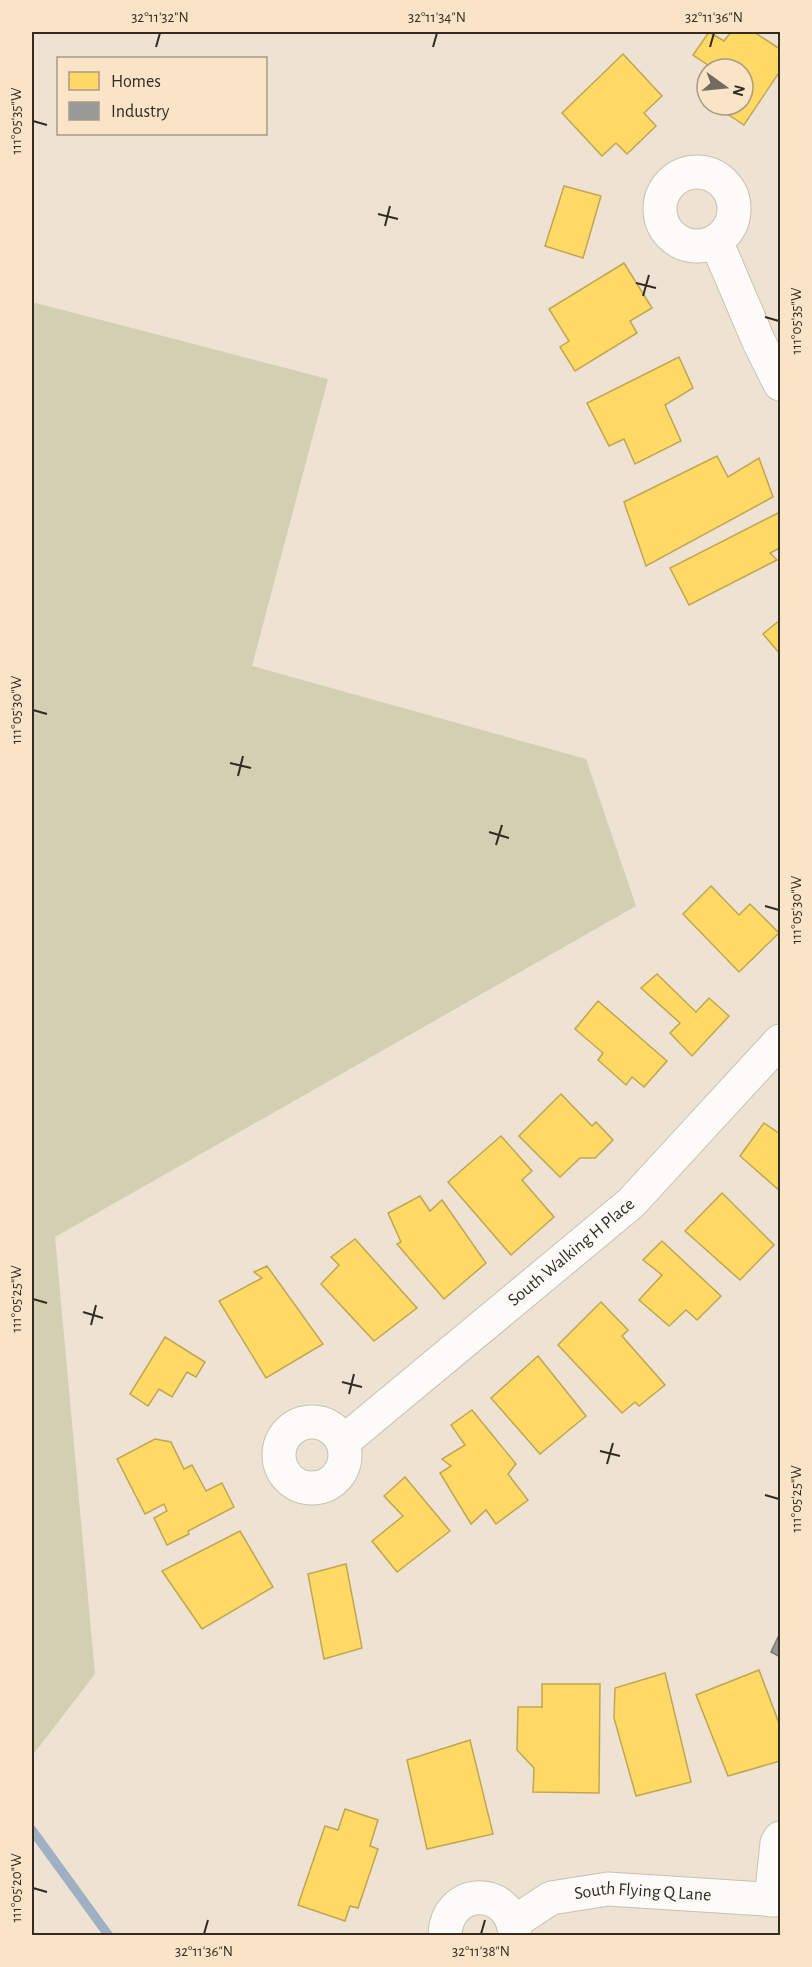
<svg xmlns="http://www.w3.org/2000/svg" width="812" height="1967" viewBox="0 0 812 1967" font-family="'Alegreya Sans',sans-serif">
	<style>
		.green { fill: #d2cfb2 }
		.homes { fill: #ffd966; stroke: #c2a551; stroke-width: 1.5 }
		.industry { fill: #999; stroke: #7a7875; stroke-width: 1.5 }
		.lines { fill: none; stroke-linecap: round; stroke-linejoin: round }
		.stream { stroke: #a1afc4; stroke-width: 9 }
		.minor-casing { stroke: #c8c0b3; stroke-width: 35 }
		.minor { stroke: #fcfbf8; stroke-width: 33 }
		.ticks { fill: none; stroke: #332b21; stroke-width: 2 }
		.labels { text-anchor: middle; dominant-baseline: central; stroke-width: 6; stroke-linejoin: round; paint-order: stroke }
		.street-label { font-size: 18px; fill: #332b21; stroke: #f9e4c8 }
		.neatline { fill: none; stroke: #332b21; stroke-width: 2 }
		.ticks-label { font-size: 15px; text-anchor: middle; fill: #332b21 }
	</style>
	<rect width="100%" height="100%" fill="#eee3d3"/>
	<!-- green -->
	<path class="green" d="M32,302L328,379L252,666L586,759L636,906L55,1237L95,1674L32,1756Z"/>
	<!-- homes -->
	<g class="homes">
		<path d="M709,32L724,41L731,32H754L780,49V71L744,125L714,105H743V69H714L693,55Z"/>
		<path d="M623,54L662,96L644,113L656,126L627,154L616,143L602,156L562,113Z"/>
		<path d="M564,186L601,196L583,258L545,246Z"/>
		<path d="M624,263L652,308L630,321L637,333L575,371L560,347L569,341L549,309Z"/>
		<path d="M679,357L693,388L665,405L681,441L635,464L624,439L609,446L587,403Z"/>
		<path d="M717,456L728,477L759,458L773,497L646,566L624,502Z"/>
		<path d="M780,512V548L770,553L777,560L689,605L670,568Z"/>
		<path d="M780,620V654L763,634Z"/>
		<path d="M711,886L739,915L750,904L779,933L739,972L683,914Z"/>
		<path d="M657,974L696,1012L709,998L729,1016L692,1056L670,1033L680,1023L641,988Z"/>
		<path d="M598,1001L667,1061L644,1087L632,1077L626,1085L598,1060L603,1053L575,1029Z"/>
		<path d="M561,1094L592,1126L596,1122L613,1140L595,1158H580L560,1177L519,1136Z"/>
		<path d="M764,1123L780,1134V1191L740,1156Z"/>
		<path d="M501,1136L532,1171L522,1180L554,1217L511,1255L448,1182Z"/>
		<path d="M722,1193L774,1245L740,1280L685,1231Z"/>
		<path d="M420,1196L430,1211L442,1200L486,1263L444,1299L397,1244L401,1242L388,1213Z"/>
		<path d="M355,1239L417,1308L374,1341L321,1284L339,1265L331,1257Z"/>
		<path d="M662,1241L721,1296L697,1320L686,1310L669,1326L639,1300L662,1275L643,1260Z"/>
		<path d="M267,1266L323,1344L266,1378L219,1301L262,1278L254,1272Z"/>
		<path d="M601,1302L628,1330L622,1336L665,1385L639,1406L635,1402L622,1413L558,1345Z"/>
		<path d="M165,1337L205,1362L196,1377L187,1372L172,1397L159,1389L148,1406L130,1394Z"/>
		<path d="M538,1356L586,1416L540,1454L491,1398Z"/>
		<path d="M472,1410L516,1464L508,1474L528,1500L496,1524L486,1510L471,1524L440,1473L451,1466L442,1459L465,1445L451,1425Z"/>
		<path d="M155,1439L171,1442L184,1469L192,1465L206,1491L222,1483L234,1507L188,1531L189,1534L167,1545L154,1518L167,1511L164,1504L145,1514L117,1459Z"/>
		<path d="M405,1477L450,1531L397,1572L372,1541L403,1516L384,1496Z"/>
		<path d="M240,1531L273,1587L202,1629L162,1571Z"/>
		<path d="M346,1564L362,1648L324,1659L308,1574Z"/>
		<path d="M759,1670L780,1726V1761L728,1776L696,1695Z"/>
		<path d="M665,1673L691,1782L636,1796L614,1718L615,1688Z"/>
		<path d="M542,1684H600L599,1793L533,1792L534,1768L517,1750L518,1707H542Z"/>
		<path d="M470,1740L493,1834L427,1849L407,1760Z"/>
		<path d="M345,1809L378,1820L370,1846L378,1849L358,1908L350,1906L345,1921L298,1905L325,1826L338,1830Z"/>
	</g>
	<!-- industry -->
	<path class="industry" d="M780,1633V1657L771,1652Z"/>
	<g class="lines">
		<!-- stream -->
		<path class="stream" d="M32,1830L109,1936"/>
		<defs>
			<g id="minor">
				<circle cx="697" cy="209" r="37"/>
				<path d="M716,241L759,342L780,384"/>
				<circle cx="312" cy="1455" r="33"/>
				<path id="s1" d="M343,1442L631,1203L780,1041"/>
				<path d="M771,1900L777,1843L780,1838"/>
				<path id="s2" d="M513,1923L551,1898L608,1889L780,1900"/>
				<path d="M445,1936C446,1885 513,1885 515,1936"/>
			</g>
		</defs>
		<!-- minor casing -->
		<use href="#minor" class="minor-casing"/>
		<!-- minor -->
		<use href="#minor" class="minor"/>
	</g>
	<!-- ticks -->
	<path class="ticks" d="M156,47L160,33M433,47L437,33M710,47L714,33M33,121L47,125M378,214L398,219M385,226L390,206M636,283L656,288M643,296L649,275M765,317L779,321M33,710L47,714M230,763L251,768M238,776L243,756M489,832L509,838M496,845L502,825M765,906L779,910M33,1299L47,1303M83,1312L103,1318M91,1325L96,1305M342,1382L362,1387M349,1394L354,1374M600,1451L620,1456M607,1464L613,1443M765,1495L779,1499M33,1888L47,1892M204,1934L208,1920M481,1934L485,1920"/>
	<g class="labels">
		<!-- street labels -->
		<g class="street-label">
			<text stroke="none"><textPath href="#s1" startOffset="297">South Walking H Place</textPath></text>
			<text stroke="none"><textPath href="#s2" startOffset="138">South Flying Q Lane</textPath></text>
		</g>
	</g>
	<!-- border -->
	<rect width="812" height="1967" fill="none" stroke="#f9e4c8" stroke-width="66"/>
	<!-- legend -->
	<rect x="57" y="57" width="210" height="78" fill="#f9e4c8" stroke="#aa9a85" stroke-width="1.5"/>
	<rect x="69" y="72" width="30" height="18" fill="#ffd966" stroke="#aa9a85" stroke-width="1.5"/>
	<text x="111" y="87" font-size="18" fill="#332b21">Homes</text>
	<rect x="69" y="102" width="30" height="18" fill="#999999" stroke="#aa9a85" stroke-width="1.5"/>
	<text x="111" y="117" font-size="18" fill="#332b21">Industry</text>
	<!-- north arrow -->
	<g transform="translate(725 87) rotate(105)"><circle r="28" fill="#f9e4c8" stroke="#aa9a85" stroke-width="1.5"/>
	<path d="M0-4.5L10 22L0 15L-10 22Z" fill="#746b5f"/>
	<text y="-9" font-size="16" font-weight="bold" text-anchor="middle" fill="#332b21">N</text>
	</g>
	<rect x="33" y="33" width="746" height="1901" class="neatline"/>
	<g class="ticks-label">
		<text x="160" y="22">32°11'32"N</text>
		<text x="437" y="22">32°11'34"N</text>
		<text x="714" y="22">32°11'36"N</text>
		<text transform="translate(16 121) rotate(-90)" y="5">111°05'35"W</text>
		<text transform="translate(796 321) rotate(-90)" y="5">111°05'35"W</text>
		<text transform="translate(16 710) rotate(-90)" y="5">111°05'30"W</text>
		<text transform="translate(796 910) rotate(-90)" y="5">111°05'30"W</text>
		<text transform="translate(16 1299) rotate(-90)" y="5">111°05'25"W</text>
		<text transform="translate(796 1499) rotate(-90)" y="5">111°05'25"W</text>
		<text transform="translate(16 1888) rotate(-90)" y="5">111°05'20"W</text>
		<text x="204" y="1956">32°11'36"N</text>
		<text x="481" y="1956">32°11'38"N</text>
	</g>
</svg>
